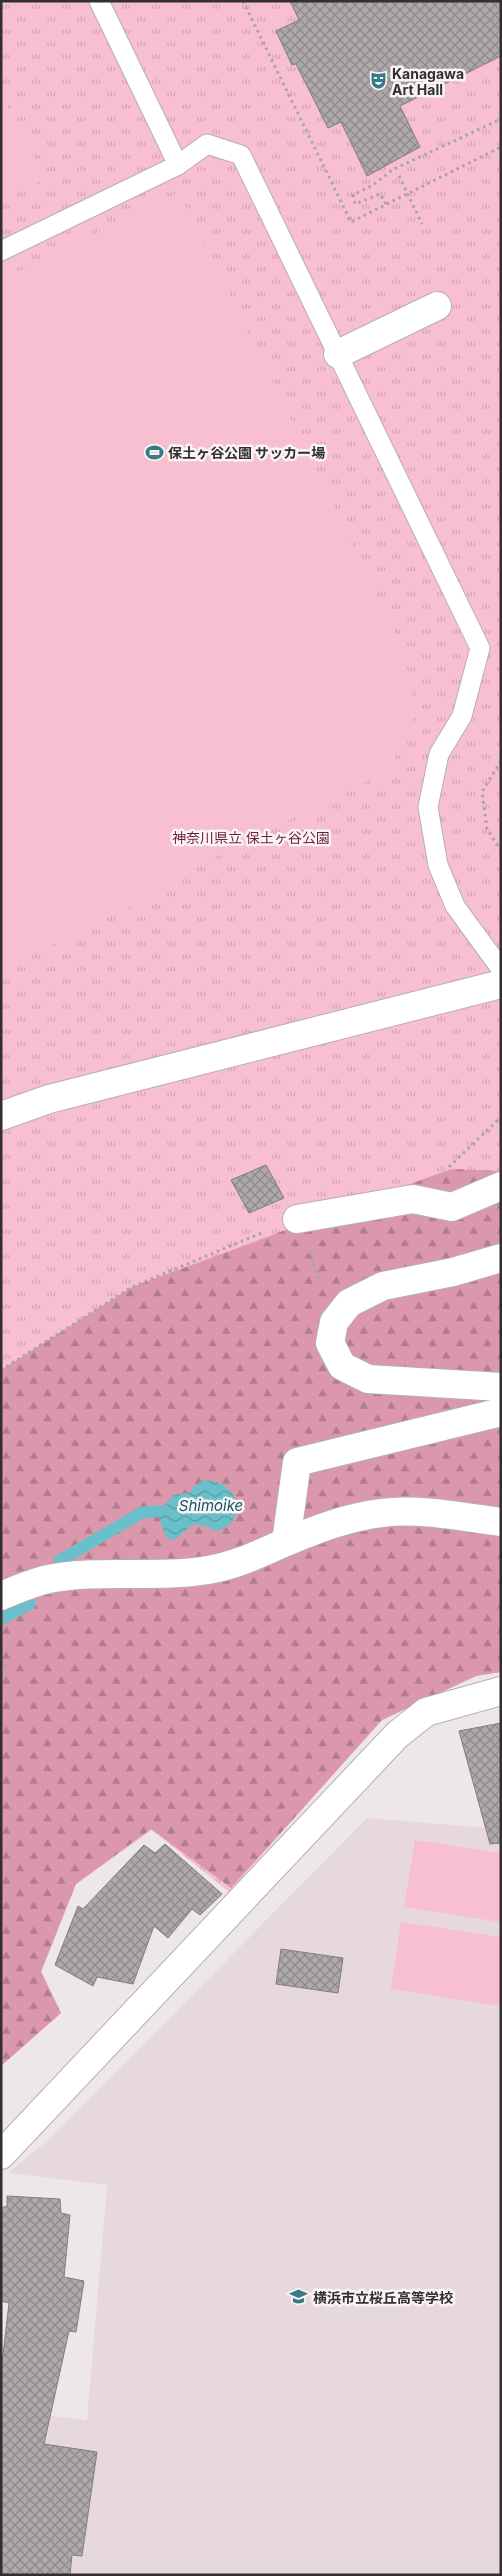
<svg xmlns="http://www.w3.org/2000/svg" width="502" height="2576" viewBox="0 0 502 2576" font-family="Inter,'Noto Sans JP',sans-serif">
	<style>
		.built { fill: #e7d8dc }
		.grass { fill: url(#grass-tufts) }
		.forest { fill: url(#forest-firs) }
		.garden { fill: #f7bfcf }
		.water { fill: url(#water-waves) }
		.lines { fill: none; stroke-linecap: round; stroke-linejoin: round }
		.stream { stroke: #69c0ca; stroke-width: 12 }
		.building { fill: url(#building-cross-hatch); stroke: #847d7f }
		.service-casing { stroke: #b6afb1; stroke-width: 21 }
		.pedestrian-casing { stroke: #b6afb1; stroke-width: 30 }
		.minor-casing { stroke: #b6afb1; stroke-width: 30 }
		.tertiary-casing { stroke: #b6afb1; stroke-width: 30 }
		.path { stroke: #a9a4a5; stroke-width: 3; stroke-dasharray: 2.5 4; stroke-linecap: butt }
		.service { stroke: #fff; stroke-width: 19 }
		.pedestrian { stroke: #fff; stroke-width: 28 }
		.minor { stroke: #fff; stroke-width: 28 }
		.tertiary { stroke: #fff; stroke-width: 28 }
		.labels { text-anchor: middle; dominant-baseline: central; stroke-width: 5; stroke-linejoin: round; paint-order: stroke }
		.poi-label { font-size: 14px; font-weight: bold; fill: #322f30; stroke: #fbf4f6; text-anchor: start }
		.park-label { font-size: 14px; fill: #6e1f40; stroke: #fbf4f6 }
		.water-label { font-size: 15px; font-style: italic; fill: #0f5b62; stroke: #fbf4f6 }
	</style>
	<defs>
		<pattern id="grass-tufts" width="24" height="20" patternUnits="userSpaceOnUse" patternTransform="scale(1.25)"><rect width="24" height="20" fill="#f7bfcf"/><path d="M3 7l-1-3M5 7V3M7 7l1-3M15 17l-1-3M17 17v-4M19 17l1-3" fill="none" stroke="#d4a4b2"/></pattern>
		<pattern id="forest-firs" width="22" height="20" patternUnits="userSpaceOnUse" patternTransform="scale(1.25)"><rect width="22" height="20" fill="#db98ad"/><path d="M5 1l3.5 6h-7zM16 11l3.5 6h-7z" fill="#b27c8d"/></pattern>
		<pattern id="water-waves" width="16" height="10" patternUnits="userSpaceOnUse" patternTransform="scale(1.25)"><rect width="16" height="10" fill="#69c0ca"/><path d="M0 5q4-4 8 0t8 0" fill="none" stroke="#579ca4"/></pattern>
		<pattern id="building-cross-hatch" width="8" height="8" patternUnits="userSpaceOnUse" patternTransform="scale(1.25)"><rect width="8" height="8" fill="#aea8a9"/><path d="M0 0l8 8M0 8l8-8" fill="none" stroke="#8e898a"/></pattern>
	</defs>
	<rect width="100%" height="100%" fill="#eee7e9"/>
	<!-- built -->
	<path class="built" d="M367,1818L501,1829V2575H1V2410L87,2420L107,2185L8,2173L53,2136Z"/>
	<!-- grass -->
	<path class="grass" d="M1,1H501V1672L476,1676L382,1720L229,1892L152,1830L75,1885L41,1970L61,2013L1,2066Z"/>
	<!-- forest -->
	<path class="forest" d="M451,1169L501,1171V1672L476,1676L382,1720L231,1888L151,1829L76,1884L41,1972L61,2013L1,2066V1370L132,1287Z"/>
	<!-- garden -->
	<g class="garden">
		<path d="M1,94L45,179L1,202Z"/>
		<path d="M179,192L392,624L415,704L409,735L385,772L200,865L179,883L1,970V280Z"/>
		<path d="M415,1840L501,1853V1922L404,1907Z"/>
		<path d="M401,1922L501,1937V2006L391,1989Z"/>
	</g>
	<!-- water -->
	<path class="water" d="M204,1480C240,1480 249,1522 217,1531C210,1529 200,1523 194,1525C183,1528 169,1556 162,1526C160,1517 157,1518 158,1508L162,1507L174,1495L191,1492L193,1487Z"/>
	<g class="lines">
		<!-- stream -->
		<g class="stream">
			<path d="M59,1561L141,1513L158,1511"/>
			<path d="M1,1619L30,1604"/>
		</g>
	</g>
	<!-- building -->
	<g class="building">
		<path d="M290,1H501V56L400,106L420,147L367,176L341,122L328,128L296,64L292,65L276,31L299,20Z"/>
		<path d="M266,1165L284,1198L249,1213L231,1180Z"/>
		<path d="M501,1723V1843L490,1844L459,1731Z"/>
		<path d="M165,1844L222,1894L200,1915L192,1909L168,1938L154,1926L133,1984L97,1977L93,1986L55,1965L78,1906L83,1909L144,1845L155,1853Z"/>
		<path d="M281,1949L343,1958L338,1993L276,1984Z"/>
		<path d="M7,2196L60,2199L61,2213L70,2215L64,2277L84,2281L76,2332L69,2331L44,2444L97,2452L82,2556L72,2555L70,2575H1V2372L9,2303L1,2301V2208L7,2206Z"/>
	</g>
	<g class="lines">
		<defs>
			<g id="service">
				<path d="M99,1L178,165"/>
				<path d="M1,251L178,165L207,144L241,155L480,648L462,716L439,754L428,807L438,865L455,906L501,969"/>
			</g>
			<g id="pedestrian">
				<path d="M338,354L437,306"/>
				<path d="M297,1219L413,1199L452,1207L501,1186"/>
				<path d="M501,1258L453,1272L383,1286L349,1303L334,1322L330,1343L342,1366L368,1379L501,1387"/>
				<path d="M286,1542C317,1529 348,1517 382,1513C421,1508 462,1517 501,1522"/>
				<path d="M1,1596C15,1590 30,1584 44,1580C97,1568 154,1579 208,1570C235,1566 261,1553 286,1542L297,1462L501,1412"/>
			</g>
			<path id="minor" d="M1,2155L397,1735L426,1712L501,1691"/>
			<path id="tertiary" d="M1,1116L49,1099L501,984"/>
		</defs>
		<!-- service casing -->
		<use href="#service" class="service-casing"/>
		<!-- pedestrian casing -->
		<use href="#pedestrian" class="pedestrian-casing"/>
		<!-- minor casing -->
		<use href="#minor" class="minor-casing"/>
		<!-- tertiary casing -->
		<use href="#tertiary" class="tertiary-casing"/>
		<!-- path -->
		<g class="path">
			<path d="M243,1L351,222L501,147"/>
			<path d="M399,176L422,224"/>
			<path d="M386,204L380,194L355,204L353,195L373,185L392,170L501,119"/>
			<path d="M501,761L482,792L487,829L501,851"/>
			<path d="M449,1167L501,1117"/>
			<path d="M309,1252L320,1282"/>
			<path d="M1,1370L132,1287L264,1232"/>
			<path d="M1,1659L5,1667L1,1669"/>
		</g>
		<!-- service -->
		<use href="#service" class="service"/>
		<!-- pedestrian -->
		<use href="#pedestrian" class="pedestrian"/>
		<!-- minor -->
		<use href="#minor" class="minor"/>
		<!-- tertiary -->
		<use href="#tertiary" class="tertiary"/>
	</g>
	<!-- icons -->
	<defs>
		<symbol id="theatre-bare" viewBox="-9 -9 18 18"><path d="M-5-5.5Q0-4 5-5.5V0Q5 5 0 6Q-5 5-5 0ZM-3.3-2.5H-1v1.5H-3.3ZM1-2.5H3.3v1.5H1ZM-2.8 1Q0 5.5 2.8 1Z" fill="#357c85" stroke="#fbf4f6" stroke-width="2.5" paint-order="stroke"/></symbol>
		<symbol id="stadium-bare" viewBox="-9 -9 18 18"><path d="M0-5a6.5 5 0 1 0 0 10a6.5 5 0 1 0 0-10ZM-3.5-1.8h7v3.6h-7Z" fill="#357c85" stroke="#fbf4f6" stroke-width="2.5" paint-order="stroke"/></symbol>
		<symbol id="school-bare" viewBox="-9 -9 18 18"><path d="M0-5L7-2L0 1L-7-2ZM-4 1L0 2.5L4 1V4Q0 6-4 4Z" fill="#357c85" stroke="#fbf4f6" stroke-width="2.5" paint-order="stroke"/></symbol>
	</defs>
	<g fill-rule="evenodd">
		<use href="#theatre-bare" x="366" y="68" width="25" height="25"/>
		<use href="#stadium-bare" x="142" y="440" width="25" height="25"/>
		<use href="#school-bare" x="286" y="2284" width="25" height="25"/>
	</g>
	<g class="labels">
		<!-- poi labels -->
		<g class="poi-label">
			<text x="392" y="73">Kanagawa<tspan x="392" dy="16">Art Hall</tspan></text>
			<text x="168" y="452">保土ヶ谷公園 サッカー場</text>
			<text x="313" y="2297">横浜市立桜丘高等学校</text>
		</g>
		<!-- park labels -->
		<g class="park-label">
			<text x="251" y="837">神奈川県立 保土ヶ谷公園</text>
		</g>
		<!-- water labels -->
		<g class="water-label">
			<text x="211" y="1505">Shimoike</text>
		</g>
	</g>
	<!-- border -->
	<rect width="502" height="2576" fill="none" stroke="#322f30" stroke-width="5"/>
</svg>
